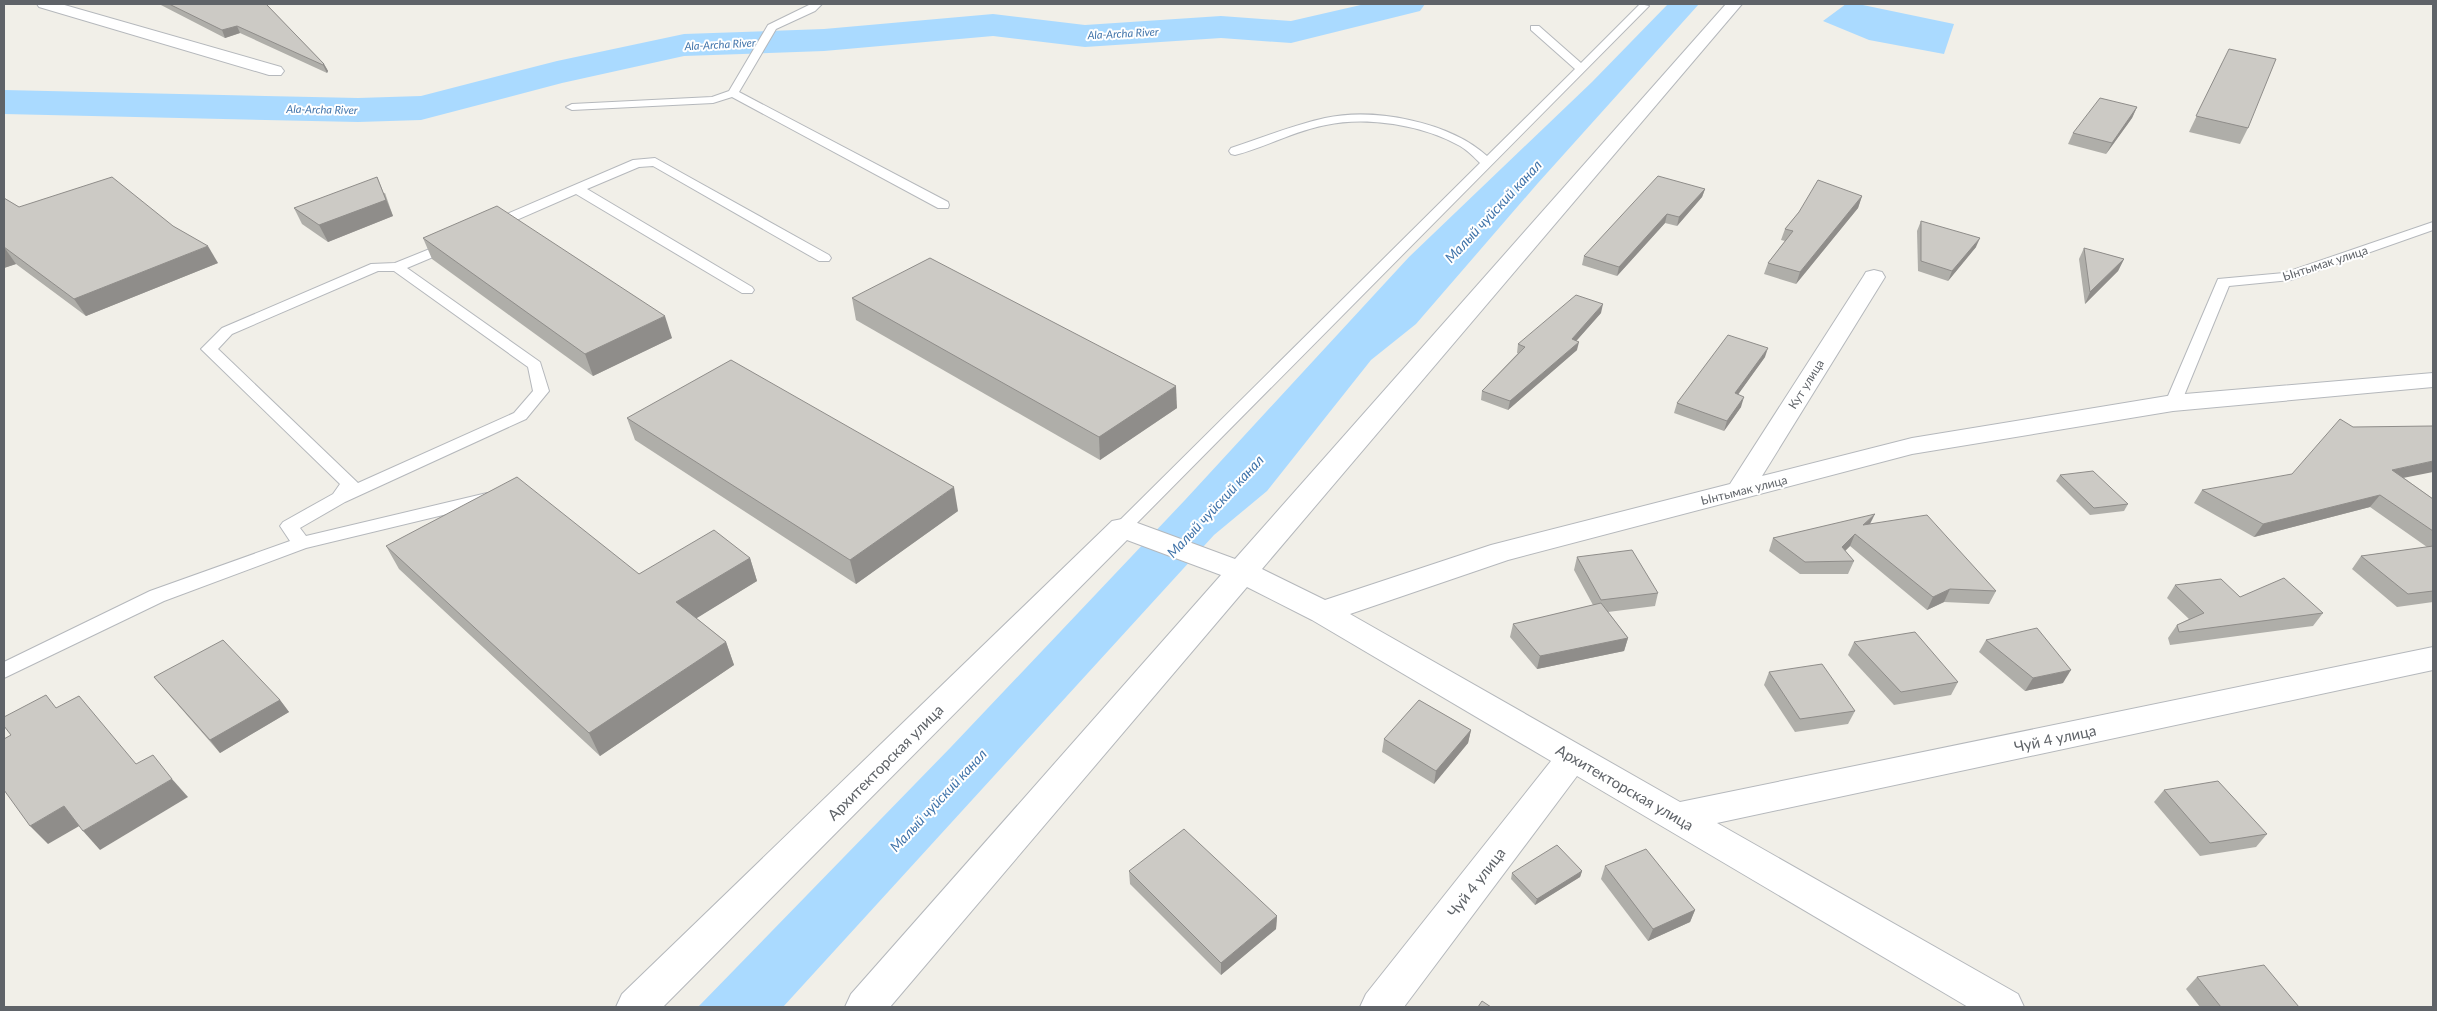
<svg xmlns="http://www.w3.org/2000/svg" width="2437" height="1011" viewBox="0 0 2437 1011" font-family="Lato,sans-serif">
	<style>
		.water { fill: #aadaff }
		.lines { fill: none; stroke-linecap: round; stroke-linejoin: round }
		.river { fill: #aadaff; fill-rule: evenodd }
		.service-casing { stroke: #b5b8bc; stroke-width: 2 }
		.minor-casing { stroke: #b5b8bc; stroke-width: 2 }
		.service { fill: #fff; fill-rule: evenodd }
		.minor { fill: #fff; fill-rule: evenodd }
		.wall { fill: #afaea9 }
		.shaded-wall { fill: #8f8d8a }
		.building { fill: #cccac5; stroke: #8f8d8a }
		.labels { text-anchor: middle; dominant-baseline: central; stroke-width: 4; stroke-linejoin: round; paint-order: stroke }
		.far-water-label { font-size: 11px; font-style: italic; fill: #4174aa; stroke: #fff }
		.street-label { font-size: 12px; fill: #5f6368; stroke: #fff }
		.water-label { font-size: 14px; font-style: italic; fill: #4174aa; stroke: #fff }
		.near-street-label { font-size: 15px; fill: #5f6368; stroke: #fff }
	</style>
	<rect width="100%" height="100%" fill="#f1efe8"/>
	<!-- water -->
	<g class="water">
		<path d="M1668,4H1699L1538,183L1416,324L1371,360L1267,491L1214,535L783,1007H698L951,747L1185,500L1409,257L1592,82Z"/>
		<path d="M1846,4H1858L1954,24L1944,54L1869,40L1823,21Z"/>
	</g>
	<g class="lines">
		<!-- river -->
		<path class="river" d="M1365,4H1425L1420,11L1291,43L1221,38L1085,47L993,36L824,51L684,56L562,83L421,120L358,122L4,114V90L358,98L421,96L557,61L684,34L824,29L993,14L1085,25L1221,16L1291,21Z"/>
		<defs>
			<g id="service">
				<path d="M811,4H822L815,11L776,29L739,92L948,202L949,205L948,208H938L732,97L713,103L572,110L566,107L572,104L712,97L729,91L768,25Z"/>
				<path d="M1640,4L1649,6L1128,532L1122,534L1116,532L1113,528L1116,524L1480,163C1474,157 1467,150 1460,146C1423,125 1367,116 1326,125C1294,131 1266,147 1235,155L1231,154L1229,151L1231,148C1262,138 1293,125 1325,118C1374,107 1450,122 1487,156L1575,69L1531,30V26H1539L1581,63Z"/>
				<path d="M655,158L829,255L831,258L829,261H819L653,166L639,167L587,189L752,287L754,290L752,293H742L576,194L496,229H486L484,226L486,223L633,160Z"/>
				<path d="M2433,222V230L2291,280L2229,286L2181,403L2173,408L2165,403L2218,279L2284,273Z"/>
				<path d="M452,240L459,244L457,247L407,268L540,362L549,391L526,419L345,502L300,528L306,536L487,493L493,495L496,499L493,503L306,548L164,601L4,678V662L150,591L290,541L280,526L283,522L333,494L340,484L201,349L222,328L371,264L395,263ZM378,271H394L528,367L533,391L514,413L358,483L218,349L232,334Z"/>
			</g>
			<g id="minor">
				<path d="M37,4H61L281,67L284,71L281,75H269L39,7Z"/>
				<path d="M1726,4H1742L1262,569L1325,600L1491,545L1730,484L1863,277L1866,272L1874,270L1882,272L1885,277L1762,476L1912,438L2173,395L2433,373V387L2173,411L1912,454L1508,560L1350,614L1680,802L2433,647V670L1717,823L2018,994L2024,1007H1968L1577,776L1404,1007H1360L1366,994L1551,761L1312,620L1247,587L890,1007H845L851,994L1221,575L1127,540L663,1007H616L622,994L1112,521L1122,519L1132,521L1235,559Z"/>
			</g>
		</defs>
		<!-- service casing -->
		<use href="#service" class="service-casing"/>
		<!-- minor casing -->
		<use href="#minor" class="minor-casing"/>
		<!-- service -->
		<use href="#service" class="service"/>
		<!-- minor -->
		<use href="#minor" class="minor"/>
	</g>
	<!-- wall -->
	<g class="wall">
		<path d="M159,4H266L324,64L328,71L327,73L240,33L225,38Z"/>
		<path d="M2222,63L2248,128L2240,144L2189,132Z"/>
		<path d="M2137,107L2132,118L2106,154L2068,144L2073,133Z"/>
		<path d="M1705,189L1702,197L1677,226L1665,223L1617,276L1582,265L1584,256Z"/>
		<path d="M385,193L393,216L328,242L302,224L294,208Z"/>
		<path d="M1862,196L1858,208L1796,284L1764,274L1768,263L1785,241L1781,240L1785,229L1799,212Z"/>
		<path d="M4,198L19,207L218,263L86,316L16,264L4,268Z"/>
		<path d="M1921,221L1976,247L1948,281L1918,271L1917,231Z"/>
		<path d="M423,238L672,338L593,376L432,259Z"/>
		<path d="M2084,248L2124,259L2118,271L2085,304L2079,259Z"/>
		<path d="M852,298L1177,408L1100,460L856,320Z"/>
		<path d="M1601,313L1576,341L1577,350L1508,410L1481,400L1482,391L1518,353H1517L1518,344Z"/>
		<path d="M1765,357L1738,394L1741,407L1724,431L1674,413L1677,403Z"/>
		<path d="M627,418L958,511L856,584L635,440Z"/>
		<path d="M2060,475L2128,504L2124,511L2090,515L2056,481Z"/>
		<path d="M2404,478L2433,499V602L2397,607L2352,569L2361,556L2427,547L2370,507L2254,537L2194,503L2202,490Z"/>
		<path d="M1870,524L1996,591L1989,604L1944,602L1927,610L1850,546L1845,551L1854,561L1848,574H1800L1769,551L1773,538Z"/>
		<path d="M386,546L639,574L750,558L757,581L696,618L726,642L734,665L600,756L399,569Z"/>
		<path d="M1577,557L1658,593L1655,606L1608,612L1628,638L1624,651L1537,669L1510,637L1513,624L1593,605L1574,570Z"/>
		<path d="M2175,585L2240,597L2323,613L2313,626L2170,645L2168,638L2177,625L2189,619L2167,598Z"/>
		<path d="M1986,640L2063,683L2025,691L1979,652Z"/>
		<path d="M1854,642L1958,682L1951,695L1894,705L1848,655Z"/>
		<path d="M1769,672L1855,711L1848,724L1795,732L1764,685Z"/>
		<path d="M154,677L280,700L289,712L220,753L165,690Z"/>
		<path d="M1471,730L1468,743L1434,784L1382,752L1384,739Z"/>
		<path d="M2164,790L2267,834L2256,847L2200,856L2154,802Z"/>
		<path d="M1605,866L1695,910L1690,922L1648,941L1601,879Z"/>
		<path d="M1129,871L1277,916L1276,929L1221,975L1130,884Z"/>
		<path d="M1582,871L1580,877L1535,905L1511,879L1512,873Z"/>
		<path d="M2197,977L2299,1007H2200L2186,989Z"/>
	</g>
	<!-- shaded-wall -->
	<g class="shaded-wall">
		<path d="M237,26L240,33L225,38L222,30Z"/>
		<path d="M324,64L328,71L327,73L323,65Z"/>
		<path d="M2137,107L2132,118L2106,154L2112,143Z"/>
		<path d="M377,177L393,216L328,242L319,225Z"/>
		<path d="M1705,189L1702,197L1677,226L1679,217Z"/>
		<path d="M1862,196L1858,208L1796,284L1800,272Z"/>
		<path d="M1667,214L1665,223L1617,276L1619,267Z"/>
		<path d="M1980,238L1976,247L1948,281L1952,271Z"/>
		<path d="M208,246L218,263L86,316L74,299Z"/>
		<path d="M4,247L16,264L4,268Z"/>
		<path d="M2124,259L2118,271L2085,304L2090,292Z"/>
		<path d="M1603,304L1601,313L1570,348L1572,339Z"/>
		<path d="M665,316L672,338L593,376L585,354Z"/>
		<path d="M1579,342L1577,350L1508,410L1510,401Z"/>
		<path d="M1768,348L1765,357L1732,403L1735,393Z"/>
		<path d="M1176,386L1177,408L1100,460L1099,437Z"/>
		<path d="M1744,397L1741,407L1724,431L1727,421Z"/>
		<path d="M2433,461V472L2383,482L2392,470Z"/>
		<path d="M954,487L958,511L856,584L850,560Z"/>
		<path d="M2380,495L2370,507L2254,537L2263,524Z"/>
		<path d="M1875,514L1869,526L1858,538L1863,525Z"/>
		<path d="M1855,534L1850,546L1836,560L1842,547Z"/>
		<path d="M750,558L757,581L684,626L676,602Z"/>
		<path d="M1950,589L1944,602L1927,610L1933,597Z"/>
		<path d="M1628,638L1624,651L1537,669L1540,656Z"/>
		<path d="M726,642L734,665L600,756L589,733Z"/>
		<path d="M2071,670L2063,683L2025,691L2033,678Z"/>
		<path d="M280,700L289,712L220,753L210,740Z"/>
		<path d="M1471,730L1468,743L1434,784L1436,771Z"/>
		<path d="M172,779L188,797L100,850L83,831Z"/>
		<path d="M64,806L81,825L48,844L30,826Z"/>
		<path d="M1582,871L1580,877L1535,905L1537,899Z"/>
		<path d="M1695,910L1690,922L1648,941L1653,929Z"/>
		<path d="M1277,916L1276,929L1221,975V963Z"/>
	</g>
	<!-- building -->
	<g class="building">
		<path d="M169,4H266L324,64L323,65L237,26L222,30Z"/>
		<path d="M2229,49L2276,59L2248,128L2196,116Z"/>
		<path d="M2100,98L2137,107L2112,143L2073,133Z"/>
		<path d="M1658,176L1705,189L1679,217L1667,214L1619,267L1584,256Z"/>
		<path d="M112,177L173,226L208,246L74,299L4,247V198L19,207Z"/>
		<path d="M377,177L386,200L319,225L294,208Z"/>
		<path d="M1818,180L1862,196L1800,272L1768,263L1793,231L1785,229L1799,212Z"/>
		<path d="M497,206L665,316L585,354L423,238Z"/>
		<path d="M1921,221L1980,238L1952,271L1921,261Z"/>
		<path d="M2084,248L2124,259L2090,292Z"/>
		<path d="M930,258L1176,386L1099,437L852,298Z"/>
		<path d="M1576,295L1603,304L1572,339L1579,342L1510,401L1482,391L1525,347L1518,344Z"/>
		<path d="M1728,335L1768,348L1735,393L1744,397L1727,421L1677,403Z"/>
		<path d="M731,360L954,487L850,560L627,418Z"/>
		<path d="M2340,419L2353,427L2432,426H2433V461L2392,470L2433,499V531L2380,495L2263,524L2202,490L2292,474Z"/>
		<path d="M2093,471L2128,504L2094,508L2060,475Z"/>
		<path d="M517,477L639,574L714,530L750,558L676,602L726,642L589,733L386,546Z"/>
		<path d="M1875,514L1863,525L1927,515L1996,591L1950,589L1933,597L1855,534L1842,547L1854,561L1805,562L1773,538Z"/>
		<path d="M2433,546V591L2408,594L2361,556Z"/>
		<path d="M1632,550L1658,593L1601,600L1577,557Z"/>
		<path d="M2284,578L2323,613L2179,632L2177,625L2204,613L2175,585L2221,579L2240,597Z"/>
		<path d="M1601,603L1628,638L1540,656L1513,624Z"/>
		<path d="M2037,628L2071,670L2033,678L1986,640Z"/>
		<path d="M1915,632L1958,682L1901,692L1854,642Z"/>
		<path d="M223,640L280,700L210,740L154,677Z"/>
		<path d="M1822,664L1855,711L1800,719L1769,672Z"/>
		<path d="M46,695L56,708L79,696L136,764L153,755L172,779L83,831L64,806L30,826L4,790V739L11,735L4,726V717Z"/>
		<path d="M1419,700L1471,730L1436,771L1384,739Z"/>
		<path d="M2218,781L2267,834L2210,843L2164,790Z"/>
		<path d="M1184,829L1277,916L1221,963L1129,871Z"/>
		<path d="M1557,845L1582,871L1537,899L1512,873Z"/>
		<path d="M1646,849L1695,910L1653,929L1605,866Z"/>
		<path d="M2264,965L2299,1007H2221L2197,977Z"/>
		<path d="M1482,1001L1491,1007H1478Z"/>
	</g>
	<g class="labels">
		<!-- far-water labels -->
		<g class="far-water-label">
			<text transform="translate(1123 33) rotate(-3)">Ala-Archa River</text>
			<text transform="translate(720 44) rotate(-3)">Ala-Archa River</text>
			<text transform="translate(322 109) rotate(1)">Ala-Archa River</text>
		</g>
		<!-- street labels -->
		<g class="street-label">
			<text transform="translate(2325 263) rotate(-18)">Ынтымак улица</text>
			<text transform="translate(1806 384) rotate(-58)">Кут улица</text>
			<text transform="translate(1744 490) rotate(-14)">Ынтымак улица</text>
		</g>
		<!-- water labels -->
		<g class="water-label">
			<text transform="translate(1493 211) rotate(-47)">Малый чуйский канал</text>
			<text transform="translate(1215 506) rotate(-47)">Малый чуйский канал</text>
			<text transform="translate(938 800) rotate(-47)">Малый чуйский канал</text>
		</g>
		<!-- near-street labels -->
		<g class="near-street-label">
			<text transform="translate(2055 738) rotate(-12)">Чуй 4 улица</text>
			<text transform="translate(885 762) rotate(-45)">Архитекторская улица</text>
			<text transform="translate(1625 787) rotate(30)">Архитекторская улица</text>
			<text transform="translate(1476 882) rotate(-52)">Чуй 4 улица</text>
		</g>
	</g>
	<!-- border -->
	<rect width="2437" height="1011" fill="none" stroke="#5f6368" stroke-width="10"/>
</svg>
